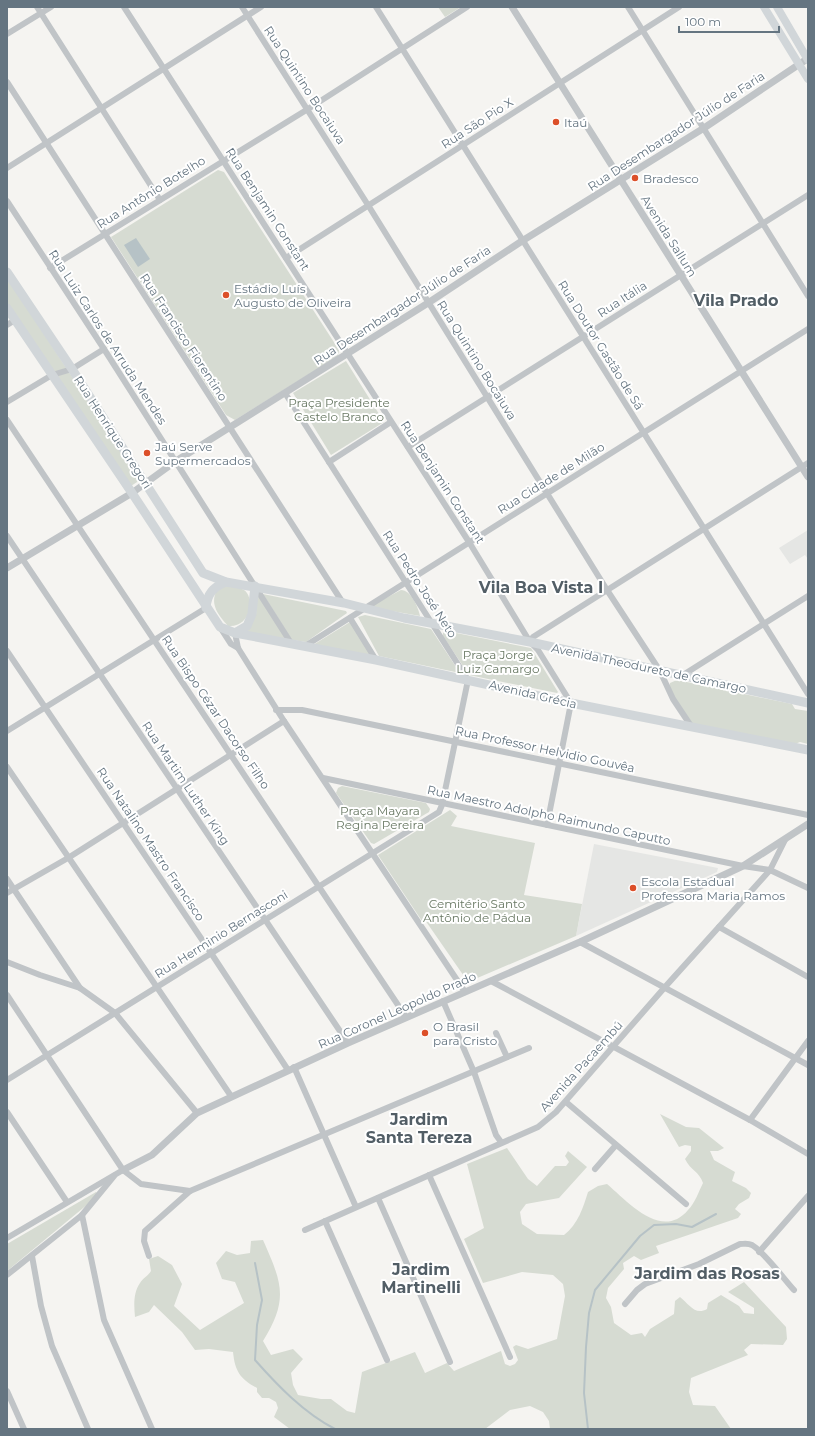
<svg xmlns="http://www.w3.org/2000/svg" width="815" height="1436" viewBox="0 0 815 1436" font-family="Montserrat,sans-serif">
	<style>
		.built { fill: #e5e6e4 }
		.green { fill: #d6dbd2 }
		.water { fill: #b6c2c6 }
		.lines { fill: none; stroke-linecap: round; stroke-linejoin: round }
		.stream { stroke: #b6c2c6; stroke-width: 2 }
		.minor { stroke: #c0c4c7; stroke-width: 6 }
		.tertiary { stroke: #c0c4c7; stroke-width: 7 }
		.secondary { stroke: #d1d6d9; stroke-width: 8 }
		.primary { stroke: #d1d6d9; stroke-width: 9 }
		.poi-dot { fill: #dc4f29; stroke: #fff; stroke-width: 1.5 }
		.labels { text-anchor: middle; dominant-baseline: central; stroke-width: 4; stroke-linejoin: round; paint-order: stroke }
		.street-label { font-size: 12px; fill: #657581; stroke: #fff }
		.poi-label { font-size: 12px; fill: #657581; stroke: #fff; text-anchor: start }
		.park-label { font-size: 12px; fill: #687863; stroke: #fff }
		.district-label { font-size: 16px; font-weight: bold; fill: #525e66; stroke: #fff }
	</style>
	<rect width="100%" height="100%" fill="#f5f4f1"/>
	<!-- built -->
	<g class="built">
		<path d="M808,530V559L805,555L790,564L779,548Z"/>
		<path d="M594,844L718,868L717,872L576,936Z"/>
	</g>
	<!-- green -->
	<g class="green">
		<path d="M438,7H461L445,17Z"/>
		<path d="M218,170L224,172L339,350L338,356L235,420L226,415L111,237Z"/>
		<path d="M7,278L140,480L125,490L7,307Z"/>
		<path d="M346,361L384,422L331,455L293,393Z"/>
		<path d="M225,586C232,586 238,587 244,590C255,597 251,628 228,626C219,616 210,605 216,592Z"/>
		<path d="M401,590C411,590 418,607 420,616L369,607Z"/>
		<path d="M257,594L286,639L246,633L256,615Z"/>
		<path d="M263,594L346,611L347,613L306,642L292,640Z"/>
		<path d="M365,615L431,629L460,673L379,656L358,617Z"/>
		<path d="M350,622L370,652L369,655L313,645Z"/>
		<path d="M446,631L531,648L558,692L557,693L469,675L443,636V633Z"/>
		<path d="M677,680L792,704L795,709L808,711V744L800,742L795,744L691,724L669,689L670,683Z"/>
		<path d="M342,786L426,803L430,809L429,812L374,844L371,843L336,793L338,788Z"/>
		<path d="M450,810L457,816L451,826L535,843L524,895L582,904L576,936L468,982L425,920L424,924L378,855Z"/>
		<path d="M660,1114L686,1127L699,1128L724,1148L718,1151H710L714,1160L735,1172L732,1181L746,1188L751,1193L749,1198L739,1204L735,1209L741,1214L738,1218L656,1246L659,1253L641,1260L634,1256L623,1263L624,1269L608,1288L606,1298L611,1307L614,1323L631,1335L642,1333L645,1337L650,1329L674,1314L675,1301L680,1297C689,1304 695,1316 707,1309L708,1303L721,1295L739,1306L744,1313L754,1314V1308L728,1292L744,1282L786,1327L787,1339L783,1345L751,1344L744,1350L748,1355L691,1378L689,1392L693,1405L715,1406L731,1429H550L549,1421L543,1412L530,1406L510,1410L485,1429H290L274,1417L278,1408L276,1402L269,1398H262L257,1392V1388C240,1379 235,1371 233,1352L209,1349L195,1350L182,1332L154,1305L149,1312L135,1317C134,1306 133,1293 140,1283C143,1278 148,1276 151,1271L149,1259L158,1256L172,1265L182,1284L174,1306L200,1330L244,1303L235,1282L222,1279L216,1263L226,1251L237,1255L250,1253L251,1241L263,1240C282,1283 289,1299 263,1341L271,1355L293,1349L303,1359L291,1373L293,1385L298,1395L321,1399H331L347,1411L355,1413L362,1372L415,1352L425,1373L447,1363L454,1371L501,1351L505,1364L510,1366L515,1364L518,1360L513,1347L516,1345L528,1349L557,1339L565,1296L563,1284L553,1275L522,1272L483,1283L464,1239L484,1228L467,1164L507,1148L528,1179L537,1186L555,1166H566L569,1162L565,1156L568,1151L587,1167L559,1198L526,1204L520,1212L522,1224L537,1234L564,1235C578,1224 583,1208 588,1192L598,1186L607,1184C628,1202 662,1241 688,1210C695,1203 699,1191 703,1183C699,1171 691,1171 685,1159L691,1151V1146L685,1145L679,1147Z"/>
		<path d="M96,1192L98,1194L94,1199L7,1271V1244Z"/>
	</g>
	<!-- water -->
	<path class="water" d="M136,238L150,259L138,267L124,245Z"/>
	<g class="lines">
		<!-- stream -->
		<g class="stream">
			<path d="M255,1263L262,1300L257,1325L255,1360C278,1386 304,1413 335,1429"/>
			<path d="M588,1429L584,1393L586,1347L589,1313L595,1290L640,1236L654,1225L676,1224L692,1227L716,1214"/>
		</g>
		<!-- minor -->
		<g class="minor">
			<path d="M37,7L160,200"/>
			<path d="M124,7L469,542L530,642L538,650L571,703L547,825"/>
			<path d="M242,7L368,205L607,590L660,671L673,699L691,726"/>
			<path d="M376,7L808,694"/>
			<path d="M628,7L808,296"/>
			<path d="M7,34L51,7"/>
			<path d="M7,82L343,603"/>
			<path d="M7,168L261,7"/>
			<path d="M7,201L104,349L291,643"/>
			<path d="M286,258L679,7"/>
			<path d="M50,268L308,109L467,7"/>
			<path d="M7,325L15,320"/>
			<path d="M7,402L52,375L72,369L104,349"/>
			<path d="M7,420L406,1017"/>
			<path d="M408,447L808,195"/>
			<path d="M329,462L391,422"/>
			<path d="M7,536L348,1043"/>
			<path d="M350,618L376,660"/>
			<path d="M220,627L231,644L238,648"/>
			<path d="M235,633L238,648L284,721L465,992"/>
			<path d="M530,642L533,637L808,463"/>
			<path d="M305,646L808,329"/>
			<path d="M7,651L211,953L288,1070"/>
			<path d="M683,675L808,596"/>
			<path d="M276,710H302L808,815"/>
			<path d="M7,731L206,608"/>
			<path d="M7,767L231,1096"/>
			<path d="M323,778L743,866L770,870L808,888"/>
			<path d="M7,879L80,988"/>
			<path d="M7,893L68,858L284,721"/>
			<path d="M719,927L808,977"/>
			<path d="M580,942L808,1065"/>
			<path d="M7,962L40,975L80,988L115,1013L197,1113"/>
			<path d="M491,981L750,1120L808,1154"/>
			<path d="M7,995L123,1170L141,1184L190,1191"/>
			<path d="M443,1001L474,1072L496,1135L501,1142"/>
			<path d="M496,1033L507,1057"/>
			<path d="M294,1067L356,1207"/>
			<path d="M7,1080L439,812L442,805L468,680L285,393"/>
			<path d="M566,1102L686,1204"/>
			<path d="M7,1112L67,1202"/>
			<path d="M750,1120L808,1041"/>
			<path d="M595,1169L616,1145"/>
			<path d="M429,1175L510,1357"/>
			<path d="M378,1198L450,1362"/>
			<path d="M82,1215L104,1320L152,1429"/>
			<path d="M325,1221L387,1360"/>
			<path d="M305,1230L538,1127L556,1112L665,987L770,870L785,840"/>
			<path d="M7,1238L123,1170"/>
			<path d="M759,1252L808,1196"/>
			<path d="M32,1256L41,1306L52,1346L88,1429"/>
			<path d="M149,1256L144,1241L145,1231L190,1191L529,1048"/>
			<path d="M7,1275L82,1215L114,1176"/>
			<path d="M625,1304L637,1290L645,1284L699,1264L740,1244C744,1244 748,1243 752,1245C764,1252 784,1279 794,1290"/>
			<path d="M7,1391L24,1429"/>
		</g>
		<!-- tertiary -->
		<g class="tertiary">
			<path d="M512,7L808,477"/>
			<path d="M7,568L132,493L176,461L428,303L522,241L704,128L807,59"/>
			<path d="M123,1170L152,1155L197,1113L348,1043L580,942L743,866L808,824"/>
		</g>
		<!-- secondary -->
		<g class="secondary">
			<path d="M764,7L808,79"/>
			<path d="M777,7L808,60"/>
		</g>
		<!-- primary -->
		<g class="primary">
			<path d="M7,272L72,369L203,573L226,582L344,603L404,618L530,642L808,703"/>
			<path d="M7,308L132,493L220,627L235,633L376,660L571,703L808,750"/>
			<path d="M206,608C207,594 213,587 226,582"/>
			<path d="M235,633L247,626L252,614L255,586"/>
		</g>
	</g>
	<!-- markers -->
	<g class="poi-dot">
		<circle cx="556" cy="122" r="4"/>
		<circle cx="635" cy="178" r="4"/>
		<circle cx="226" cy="295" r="4"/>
		<circle cx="147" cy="453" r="4"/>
		<circle cx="633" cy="888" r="4"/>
		<circle cx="425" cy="1033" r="4"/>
	</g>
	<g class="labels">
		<!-- street labels -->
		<g class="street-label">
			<text transform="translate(305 85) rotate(57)">Rua Quintino Bocaiuva</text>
			<text transform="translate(477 123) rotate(-33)">Rua São Pio X</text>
			<text transform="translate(676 131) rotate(-33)">Rua Desembargador Júlio de Faria</text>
			<text transform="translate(151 192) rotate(-32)">Rua Antônio Botelho</text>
			<text transform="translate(268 209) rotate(57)">Rua Benjamin Constant</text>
			<text transform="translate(669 236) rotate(58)">Avenida Sallum</text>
			<text transform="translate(622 299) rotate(-33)">Rua Itália</text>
			<text transform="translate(402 305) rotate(-33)">Rua Desembargador Júlio de Faria</text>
			<text transform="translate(108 337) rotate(57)">Rua Luiz Carlos de Arruda Mendes</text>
			<text transform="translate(184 337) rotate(57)">Rua Francisco Fiorentino</text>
			<text transform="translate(601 345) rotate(58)">Rua Doutor Gastão de Sá</text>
			<text transform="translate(477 360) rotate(58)">Rua Quintino Bocaiuva</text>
			<text transform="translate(113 432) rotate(57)">Rua Henrique Gregori</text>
			<text transform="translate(551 478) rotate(-32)">Rua Cidade de Milão</text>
			<text transform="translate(443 482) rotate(57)">Rua Benjamin Constant</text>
			<text transform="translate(420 584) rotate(57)">Rua Pedro José Neto</text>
			<text transform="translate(649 668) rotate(12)">Avenida Theodureto de Camargo</text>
			<text transform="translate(533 694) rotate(13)">Avenida Grécia</text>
			<text transform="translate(216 712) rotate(56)">Rua Bispo Cézar Dacorso Filho</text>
			<text transform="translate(545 749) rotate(12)">Rua Professor Helvidio Gouvêa</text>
			<text transform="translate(186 783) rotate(56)">Rua Martim Luther King</text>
			<text transform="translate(549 815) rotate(12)">Rua Maestro Adolpho Raimundo Caputto</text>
			<text transform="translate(151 844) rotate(56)">Rua Natalino Mastro Francisco</text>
			<text transform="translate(221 934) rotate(-32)">Rua Herminio Bernasconi</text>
			<text transform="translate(397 1010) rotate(-24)">Rua Coronel Leopoldo Prado</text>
			<text transform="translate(581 1066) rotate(-48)">Avenida Pacaembú</text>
		</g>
		<!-- poi labels -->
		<g class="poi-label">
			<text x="564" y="122">Itaú</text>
			<text x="643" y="178">Bradesco</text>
			<text x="234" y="288">Estádio Luís<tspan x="234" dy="14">Augusto de Oliveira</tspan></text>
			<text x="155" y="446">Jaú Serve<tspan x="155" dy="14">Supermercados</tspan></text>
			<text x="641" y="881">Escola Estadual<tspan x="641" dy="14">Professora Maria Ramos</tspan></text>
			<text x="433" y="1026">O Brasil<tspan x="433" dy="14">para Cristo</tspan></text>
		</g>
		<!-- park labels -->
		<g class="park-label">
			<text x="339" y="402">Praça Presidente<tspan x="339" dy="14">Castelo Branco</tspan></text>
			<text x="498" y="654">Praça Jorge<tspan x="498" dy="14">Luiz Camargo</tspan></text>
			<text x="380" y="810">Praça Mayara<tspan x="380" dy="14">Regina Pereira</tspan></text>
			<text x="477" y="903">Cemitério Santo<tspan x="477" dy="14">Antônio de Pádua</tspan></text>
		</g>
		<!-- district labels -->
		<g class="district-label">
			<text x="736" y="300">Vila Prado</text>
			<text x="541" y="587">Vila Boa Vista I</text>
			<text x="419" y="1119">Jardim<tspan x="419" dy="18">Santa Tereza</tspan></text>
			<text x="421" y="1269">Jardim<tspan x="421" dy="18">Martinelli</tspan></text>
			<text x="707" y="1273">Jardim das Rosas</text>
		</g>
	</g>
	<!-- border -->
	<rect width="815" height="1436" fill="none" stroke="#657581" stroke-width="16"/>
	<!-- scale -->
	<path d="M679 26v6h100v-6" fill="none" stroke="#657581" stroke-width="2"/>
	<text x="685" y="26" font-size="12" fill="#657581" stroke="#ffffff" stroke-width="3" paint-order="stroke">100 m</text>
</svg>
